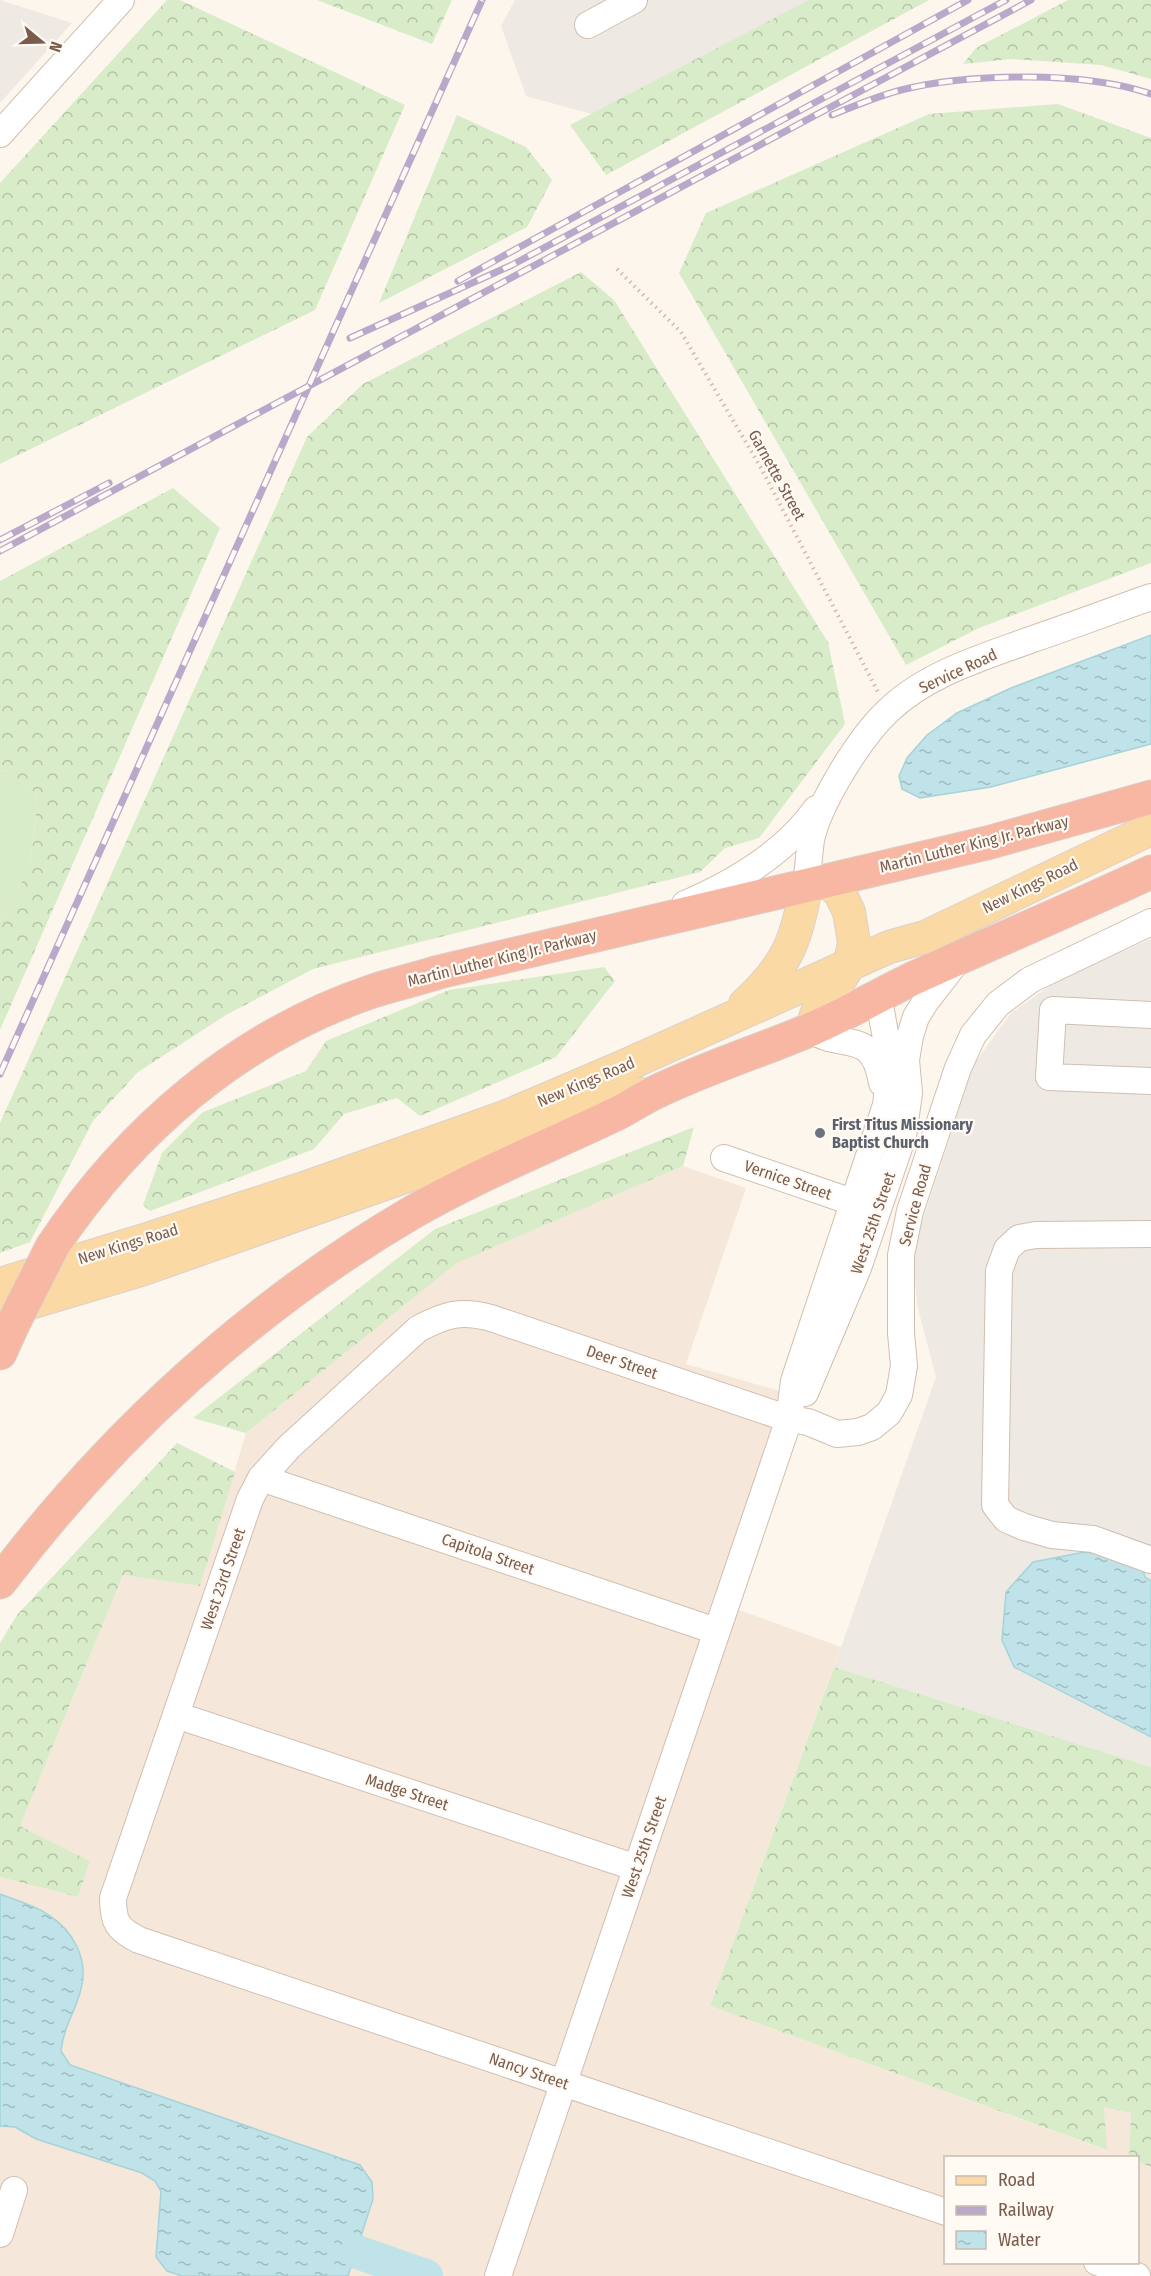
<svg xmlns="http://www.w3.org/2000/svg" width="1151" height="2276" viewBox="0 0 1151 2276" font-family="'Fira Sans Condensed',sans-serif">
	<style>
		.residential { fill: #f5e8da }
		.industrial { fill: #efe9e4 }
		.green { fill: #d8ecc9 }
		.forest { fill: url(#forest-crowns) }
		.water { fill: url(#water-ripples); stroke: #a5d3da; stroke-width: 1.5 }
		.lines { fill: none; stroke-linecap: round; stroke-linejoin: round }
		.river { stroke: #bfe3e8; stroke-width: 34 }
		.minor-casing { stroke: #d1beb0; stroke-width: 28 }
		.major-casing { stroke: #dad1cd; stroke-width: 34 }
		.highway-casing { stroke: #dad1cd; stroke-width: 35 }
		.path { stroke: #d9b8a5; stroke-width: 4; stroke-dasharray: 1.5 4.5; stroke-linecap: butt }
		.minor { stroke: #fff; stroke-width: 26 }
		.major { stroke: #fbd9a5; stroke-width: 32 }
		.highway { stroke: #f7b7a3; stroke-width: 33 }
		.rail-casing { stroke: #b9a8c9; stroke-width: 7 }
		.rail { stroke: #fffaf3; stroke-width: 4.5; stroke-dasharray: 14; stroke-linecap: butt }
		.highway-bridge-casing { stroke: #dad1cd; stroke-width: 35; stroke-linecap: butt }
		.highway-bridge { stroke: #f7b7a3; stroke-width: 33 }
		.worship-dot { fill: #6b7280; stroke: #fffaf3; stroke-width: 2 }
		.labels { text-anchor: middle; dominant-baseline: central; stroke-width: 4.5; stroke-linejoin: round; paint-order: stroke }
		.street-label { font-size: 16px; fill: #7a5c4d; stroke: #fffaf3 }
		.worship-label { font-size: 16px; font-weight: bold; fill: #5b616d; stroke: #fffaf3; text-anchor: start }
	</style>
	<defs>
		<pattern id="forest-crowns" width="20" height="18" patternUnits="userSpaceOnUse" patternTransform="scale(1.5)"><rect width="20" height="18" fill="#d8ecc9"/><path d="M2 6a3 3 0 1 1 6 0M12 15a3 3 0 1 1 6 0" fill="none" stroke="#b4c2a5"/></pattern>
		<pattern id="water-ripples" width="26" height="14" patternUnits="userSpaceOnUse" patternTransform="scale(1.5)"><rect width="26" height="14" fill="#bfe3e8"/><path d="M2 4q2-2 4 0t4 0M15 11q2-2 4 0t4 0" fill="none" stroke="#a0bbbe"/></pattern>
	</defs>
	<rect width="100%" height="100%" fill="#fdf6ec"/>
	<!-- residential -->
	<path class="residential" d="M683,1166L746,1188L686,1364L780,1391L789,1450L734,1608L841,1647L710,2006L1106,2150L1104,2106L1131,2113L1129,2157L946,2158V2262H1138V2162L1151,2167V2276H0V1877L78,1897L90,1861L20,1826L123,1575L200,1586L246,1433L457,1263Z"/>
	<!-- industrial -->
	<g class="industrial">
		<path d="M0,0L72,23L0,103Z"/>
		<path d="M515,0H822L606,118L526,96L501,26Z"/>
		<path d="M1151,939V1767L834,1667L936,1377L917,1305L913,1249L974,1064L1011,1013L1060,979Z"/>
	</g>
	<!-- green -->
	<path class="green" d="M6,770L38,795L30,867L0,922V772Z"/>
	<!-- forest -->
	<g class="forest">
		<path d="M167,0H180L405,105L315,310L0,464V183Z"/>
		<path d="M317,0H452L432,44Z"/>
		<path d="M809,0H929L606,175L570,125Z"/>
		<path d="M1068,0H1151V79L1101,65L1011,59L963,64L976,48Z"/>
		<path d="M1058,104L1151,138V563L979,628L906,665L679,273L706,213L929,114Z"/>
		<path d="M457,115L526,147L552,180L527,227L379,303Z"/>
		<path d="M581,272L614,300L828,642L845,724L759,838L725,848L700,872L313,969L226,1015L138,1072L93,1121L30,1242L0,1253V1123L307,437L363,384Z"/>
		<path d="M173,488L220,528L0,1030V922L30,867L38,795L6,770L0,772V581Z"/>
		<path d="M604,967L615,981L556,1057L420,1116L397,1098L344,1114L314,1149L150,1211L143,1205L162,1153L203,1112L306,1071L326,1041L449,990Z"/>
		<path d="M694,1127L683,1166L457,1263L246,1433L193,1418L435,1229Z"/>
		<path d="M177,1443L235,1472L200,1586L123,1575L20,1826L90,1861L78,1897L0,1877V1643L17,1615Z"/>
		<path d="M834,1667L1151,1767V2167L1138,2162V2158L1129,2157L1131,2113L1104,2107L1107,2150L710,2006Z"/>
	</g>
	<!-- water -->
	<g class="water">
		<path d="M1151,635V744L991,787L920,798L902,789L899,776L907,758L927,735L957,713L1011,688Z"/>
		<path d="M1085,1552L1140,1561L1145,1577L1151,1581V1737L1014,1667L1002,1640L1006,1592L1033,1562Z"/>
		<path d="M0,1894C15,1900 34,1905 47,1914C73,1930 89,1959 81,1989C75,2013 64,2025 61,2051L70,2065L360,2165L372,2182L373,2199L348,2276H182L167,2271L156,2257L161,2191L155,2181L142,2173L36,2139L15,2127L0,2126Z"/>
	</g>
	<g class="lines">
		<!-- river -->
		<path class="river" d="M357,2252L426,2276"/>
		<defs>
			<g id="minor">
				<path d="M588,25L634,0"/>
				<path d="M0,134L121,0"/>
				<path d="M806,886C808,870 809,855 811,840C819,803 860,737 888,711C926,674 981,658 1030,640C1071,626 1111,611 1151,597"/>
				<path d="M685,904C734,883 784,854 816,809"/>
				<path d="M1151,1015L1053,1010L1049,1077L1151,1081"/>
				<path d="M811,1030C842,1051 873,1027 882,1083"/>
				<path d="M724,1158L852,1202L855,1219"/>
				<path d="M1151,1234L1036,1235L1019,1238L1007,1249L999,1271L995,1505L1006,1519L1024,1527L1052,1535L1093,1539L1151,1560"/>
				<path d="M805,1393L858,1268L903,1136L909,1093L906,1060L910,1036L916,1017L926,1001L958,960"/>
				<path d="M261,1478L716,1631"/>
				<path d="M176,1715L637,1868"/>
				<path d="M946,2212L139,1940C117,1929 113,1922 113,1898L250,1499L261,1478L289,1447L418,1329C446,1314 461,1310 491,1318L789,1419L808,1422L837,1434L858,1432L872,1427L889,1413L899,1395L904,1366L901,1333V1255L910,1211L958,1068L973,1035L998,1004L1030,980L1151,922"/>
				<path d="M0,2234L14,2190"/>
				<path d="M1097,2262L1137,2276"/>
				<path d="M498,2276L789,1419L794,1381L886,1105L889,1079L888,1049L878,995"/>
			</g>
			<g id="major">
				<path d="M745,1004C787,966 797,940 806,886"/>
				<path d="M811,1030L819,1006L838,983L850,964L854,942L849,912L840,893L827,881"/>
				<path d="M0,1284L144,1240L301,1189L507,1116L622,1067L889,947L925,937L1151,829"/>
				<path d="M0,1312L141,1270L467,1155L621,1095L641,1094"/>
			</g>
			<g id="highway">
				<path d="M52,1247C130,1130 239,1036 373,991C395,984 417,979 439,972L987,843L1151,797"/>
				<path d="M0,1353L13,1324"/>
				<path d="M0,1582C112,1434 252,1306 413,1212C479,1174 549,1146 618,1113C630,1107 641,1099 654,1093C703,1069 757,1052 807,1031C843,1016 877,996 912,979C991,943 1072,909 1151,872"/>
			</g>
		</defs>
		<!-- minor casing -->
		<use href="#minor" class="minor-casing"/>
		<!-- major casing -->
		<use href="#major" class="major-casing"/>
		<!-- highway casing -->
		<use href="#highway" class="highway-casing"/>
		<!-- path -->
		<path class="path" d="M617,269L681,332L761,468L878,692"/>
		<!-- minor -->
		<use href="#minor" class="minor"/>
		<!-- major -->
		<use href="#major" class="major"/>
		<!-- highway -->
		<use href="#highway" class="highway"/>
		<defs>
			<g id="rail">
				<path d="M832,115C854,106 878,96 901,90C969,73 1085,71 1151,94"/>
				<path d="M458,281L968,0"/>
				<path d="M350,338L512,265L1006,0"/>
				<path d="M0,540L109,483"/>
				<path d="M0,551L1031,0"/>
				<path d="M0,1074L482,0"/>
			</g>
		</defs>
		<!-- rail casing -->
		<use href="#rail" class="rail-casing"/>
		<!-- rail -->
		<use href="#rail" class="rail"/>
		<defs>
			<path id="highway-bridge" d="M13,1324L52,1247"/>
		</defs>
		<!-- highway-bridge casing -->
		<use href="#highway-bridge" class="highway-bridge-casing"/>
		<!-- highway-bridge -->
		<use href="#highway-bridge" class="highway-bridge"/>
	</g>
	<!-- markers -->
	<circle class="worship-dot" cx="820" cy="1133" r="6"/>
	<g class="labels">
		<!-- street labels -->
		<g class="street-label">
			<text transform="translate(777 475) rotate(61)">Garnette Street</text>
			<text transform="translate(958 671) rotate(-25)">Service Road</text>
			<text transform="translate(974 844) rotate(-14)">Martin Luther King Jr. Parkway</text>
			<text transform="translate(1030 886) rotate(-26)">New Kings Road</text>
			<text transform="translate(502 958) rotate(-14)">Martin Luther King Jr. Parkway</text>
			<text transform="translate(586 1082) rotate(-23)">New Kings Road</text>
			<text transform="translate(788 1180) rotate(19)">Vernice Street</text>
			<text transform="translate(915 1205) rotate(-75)">Service Road</text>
			<text transform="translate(873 1223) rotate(-71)">West 25th Street</text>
			<text transform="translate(128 1244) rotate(-17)">New Kings Road</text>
			<text transform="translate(622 1362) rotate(19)">Deer Street</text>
			<text transform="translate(488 1554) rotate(19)">Capitola Street</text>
			<text transform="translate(223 1579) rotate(-71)">West 23rd Street</text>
			<text transform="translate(407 1792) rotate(18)">Madge Street</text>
			<text transform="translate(644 1847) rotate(-71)">West 25th Street</text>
			<text transform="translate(529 2071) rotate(19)">Nancy Street</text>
		</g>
		<!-- worship labels -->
		<g class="worship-label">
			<text x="832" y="1124">First Titus Missionary<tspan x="832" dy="18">Baptist Church</tspan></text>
		</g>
	</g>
	<!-- legend -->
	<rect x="944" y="2156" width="195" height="108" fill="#fffaf3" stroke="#cabbb1" stroke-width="1.5"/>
	<rect x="956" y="2176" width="30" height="9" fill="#fbd9a5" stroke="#cabbb1" stroke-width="1.5"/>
	<text x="998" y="2186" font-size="18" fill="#7a5c4d">Road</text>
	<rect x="956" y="2206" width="30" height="9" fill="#b9a8c9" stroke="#cabbb1" stroke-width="1.5"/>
	<text x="998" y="2216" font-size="18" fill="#7a5c4d">Railway</text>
	<rect x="956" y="2231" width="30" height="18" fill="url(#water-ripples)" stroke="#cabbb1" stroke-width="1.5"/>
	<text x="998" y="2246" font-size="18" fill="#7a5c4d">Water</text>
	<!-- north arrow -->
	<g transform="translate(42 42) rotate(109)" stroke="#fffaf3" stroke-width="4.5" paint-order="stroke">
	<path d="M0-4.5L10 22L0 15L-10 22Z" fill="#7a5c4d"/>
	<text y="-9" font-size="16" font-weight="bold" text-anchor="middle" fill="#7a5c4d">N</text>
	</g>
</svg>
